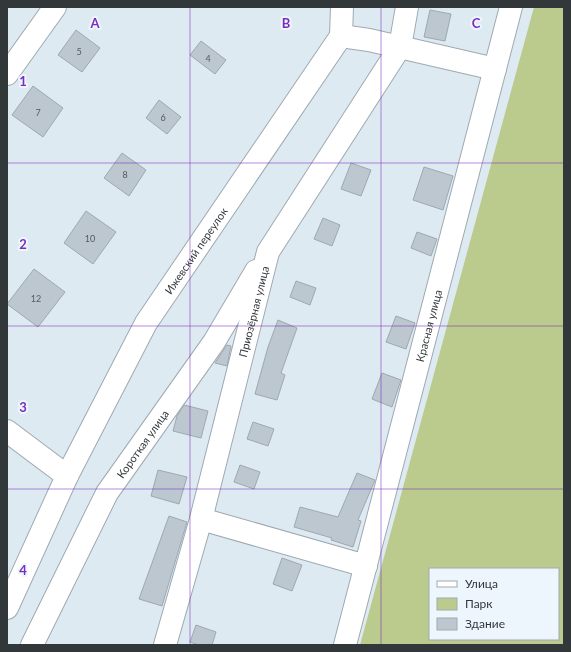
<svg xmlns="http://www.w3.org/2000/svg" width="571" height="652" viewBox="0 0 571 652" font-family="Lato,sans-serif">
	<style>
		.green { fill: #bbca8d; fill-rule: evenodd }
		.building { fill: #bcc7cf; stroke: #9da8b0 }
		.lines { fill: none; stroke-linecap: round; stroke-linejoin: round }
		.minor-casing { stroke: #9fa9b1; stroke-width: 24 }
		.minor { stroke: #fff; stroke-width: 22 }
		.grid { fill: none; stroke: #7b2cbf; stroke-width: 1; stroke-opacity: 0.55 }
		.labels { text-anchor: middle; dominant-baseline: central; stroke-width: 4; stroke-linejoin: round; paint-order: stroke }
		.number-label { font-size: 9px; fill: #545b5f }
		.street-label { font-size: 11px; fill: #32373a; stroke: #edf6fd }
		.grid-label { font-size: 13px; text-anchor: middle; font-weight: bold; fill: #7b2cbf; stroke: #edf6fd; stroke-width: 4; stroke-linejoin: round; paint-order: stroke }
	</style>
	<rect width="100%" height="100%" fill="#deeaf2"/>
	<!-- green -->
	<path class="green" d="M534,7H564V645H360ZM430,569H558V639H430Z"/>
	<!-- building -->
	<g class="building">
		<path d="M430,10L451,14L445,41L424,37Z"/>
		<path d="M76,30L100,48L82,72L58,55Z"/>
		<path d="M201,41L226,60L215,74L190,55Z"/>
		<path d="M33,86L63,108L43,137L12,115Z"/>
		<path d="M159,100L181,117L167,134L146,118Z"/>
		<path d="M122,153L146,170L129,196L104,178Z"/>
		<path d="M351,163L371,170L361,196L341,189Z"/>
		<path d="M424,167L453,176L443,210L413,200Z"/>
		<path d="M86,211L116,232L93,264L64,243Z"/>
		<path d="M323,218L340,225L332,246L314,239Z"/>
		<path d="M417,232L437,239L431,256L411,248Z"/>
		<path d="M34,269L65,292L38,327L7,304Z"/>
		<path d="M296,281L316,288L310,305L290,297Z"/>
		<path d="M396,316L415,323L406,349L386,342Z"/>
		<path d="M278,320L297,328L281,373L285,375L277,400L255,394L268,347Z"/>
		<path d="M227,345L231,346L227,366L215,363Z"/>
		<path d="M382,373L401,380L392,407L372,399Z"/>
		<path d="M184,405L208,411L201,438L173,431L177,416Z"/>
		<path d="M253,422L274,429L268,446L247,439Z"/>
		<path d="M240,465L260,472L254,489L234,482Z"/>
		<path d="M158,470L187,477L179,504L151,496Z"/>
		<path d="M357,473L375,480L358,520L361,521L353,547L331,540L332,538L294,527L300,507L338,517Z"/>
		<path d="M169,516L187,522L162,606L139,599Z"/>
		<path d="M282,558L302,565L292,591L273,584Z"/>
		<path d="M196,625L216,632L212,645H199L190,642Z"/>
	</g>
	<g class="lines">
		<defs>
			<g id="minor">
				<path d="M341,36L369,40L495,69"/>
				<path d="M341,36L342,7"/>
				<path d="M7,74L55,7"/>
				<path d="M7,431L67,476"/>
				<path d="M201,519L366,566"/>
				<path id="s1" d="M7,608L67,476L146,323L341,36"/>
				<path id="s2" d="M32,645L107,493L214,342L256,271"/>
				<path id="s3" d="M165,645L201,519L268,252L400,47L407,7"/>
				<path id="s4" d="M345,645L511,7"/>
			</g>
		</defs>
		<!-- minor casing -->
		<use href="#minor" class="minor-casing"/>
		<!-- minor -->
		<use href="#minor" class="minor"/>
	</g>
	<!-- grid -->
	<path class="grid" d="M190,7V645M381,7V645M7,163H564M7,326H564M7,489H564"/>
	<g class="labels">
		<!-- number labels -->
		<g class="number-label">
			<text x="79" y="51">5</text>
			<text x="208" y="58">4</text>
			<text x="38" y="112">7</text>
			<text x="163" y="117">6</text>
			<text x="125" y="174">8</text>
			<text x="90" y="238">10</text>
			<text x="36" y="298">12</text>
		</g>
		<!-- street labels -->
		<g class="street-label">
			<text stroke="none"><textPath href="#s1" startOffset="405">Ижевский переулок</textPath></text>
			<text stroke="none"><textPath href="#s3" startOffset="345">Приозёрная улица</textPath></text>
			<text stroke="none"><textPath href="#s4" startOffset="330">Красная улица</textPath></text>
			<text stroke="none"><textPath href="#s2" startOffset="230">Короткая улица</textPath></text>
		</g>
	</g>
	<g class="grid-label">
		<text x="95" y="28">A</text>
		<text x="286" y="28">B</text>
		<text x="476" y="28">C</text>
		<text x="23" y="86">1</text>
		<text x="23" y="249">2</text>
		<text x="23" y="412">3</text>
		<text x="23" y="575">4</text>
	</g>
	<!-- border -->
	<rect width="571" height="652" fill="none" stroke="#32373a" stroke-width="16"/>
	<!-- legend -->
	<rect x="429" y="568" width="130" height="72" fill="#edf6fd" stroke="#a2aaaf"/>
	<rect x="437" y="581" width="20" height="6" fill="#ffffff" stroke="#a2aaaf"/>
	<text x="465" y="588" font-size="12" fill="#32373a">Улица</text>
	<rect x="437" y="598" width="20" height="12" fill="#bbca8d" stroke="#a2aaaf"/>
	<text x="465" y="608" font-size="12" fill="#32373a">Парк</text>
	<rect x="437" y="618" width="20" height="12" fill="#bcc7cf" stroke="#a2aaaf"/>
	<text x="465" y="628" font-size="12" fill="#32373a">Здание</text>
</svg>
